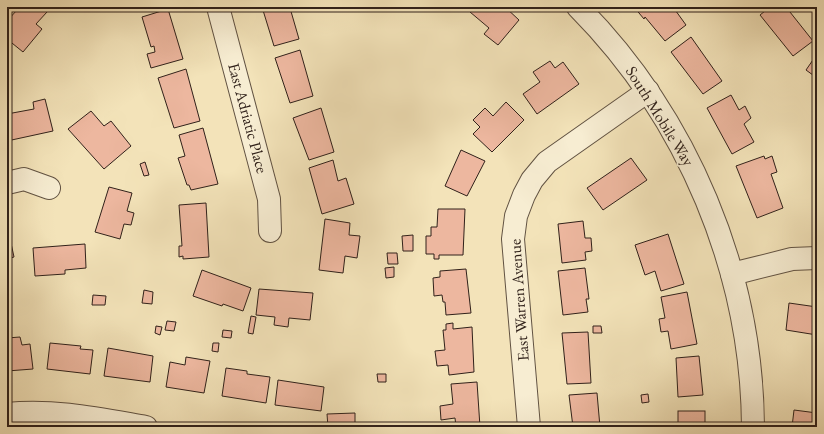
<svg xmlns="http://www.w3.org/2000/svg" width="824" height="434" viewBox="0 0 824 434" font-family="'EB Garamond',serif">
	<style>
		.building { fill: #edb79f; stroke: #30211a }
		.lines { fill: none; stroke-linecap: round; stroke-linejoin: round }
		.minor-casing { stroke: #615242; stroke-width: 24 }
		.minor { stroke: #f7edd2; stroke-width: 22 }
		.labels { text-anchor: middle; dominant-baseline: central; stroke-width: 3.5; stroke-linejoin: round; paint-order: stroke }
		.street-label { font-size: 16px; fill: #30211a; stroke: #f7edd2 }
	</style>
	<rect width="100%" height="100%" fill="#f3e3b9"/>
	<filter id="stains"><feTurbulence type="fractalNoise" baseFrequency=".005" numOctaves="4"/><feColorMatrix values="0 0 0 0 .2 0 0 0 0 .09 0 0 0 0 .02 0 0 0 .5 -.17"/></filter>
	<radialGradient id="worn" r=".72"><stop offset=".6" stop-color="#630" stop-opacity="0"/><stop offset="1" stop-color="#630" stop-opacity=".3"/></radialGradient>
	<!-- building -->
	<g class="building">
		<path d="M17,7H41L47,12L36,24L42,29L23,52L7,39V21L17,10Z"/>
		<path d="M262,7L290,8L299,39L274,46Z"/>
		<path d="M474,7H505L519,20L498,45L484,34L489,28L470,12Z"/>
		<path d="M634,7H673L686,25L665,41L645,17L644,19Z"/>
		<path d="M770,7H786L813,41L793,56L760,15Z"/>
		<path d="M168,9L183,59L151,68L147,54L155,52L154,46L151,47L142,17Z"/>
		<path d="M691,37L722,81L703,94L671,52Z"/>
		<path d="M300,50L313,96L290,103L275,58Z"/>
		<path d="M817,54V78L806,70Z"/>
		<path d="M550,61L555,68L563,62L579,84L537,114L523,94L540,82L533,72Z"/>
		<path d="M186,69L200,121L174,128L158,78Z"/>
		<path d="M731,95L739,110L745,106L751,118L744,124L754,142L732,154L707,108Z"/>
		<path d="M45,99L53,131L7,141V114L34,109L33,102Z"/>
		<path d="M506,102L524,120L492,152L473,134L480,127L473,120L485,108L493,116Z"/>
		<path d="M321,108L334,152L309,160L293,118Z"/>
		<path d="M91,111L104,126L111,121L131,146L104,169L68,129Z"/>
		<path d="M203,128L218,184L191,190L189,185H187L178,158L185,156L179,135Z"/>
		<path d="M461,150L485,161L467,196L445,186Z"/>
		<path d="M764,156L765,159L772,156L777,172L771,174L783,208L757,218L736,166Z"/>
		<path d="M631,158L647,180L603,210L587,188Z"/>
		<path d="M333,160L338,181L346,178L354,204L322,214L309,168Z"/>
		<path d="M145,162L149,175L144,176L140,164Z"/>
		<path d="M109,187L132,193L127,211L134,213L131,225L124,224L120,239L95,232Z"/>
		<path d="M206,203L209,257L183,259V256L179,257V246H182L179,205Z"/>
		<path d="M438,209H465L463,255H439V259H434V254H426V236H431V227H437Z"/>
		<path d="M325,219L350,223L349,235L360,236L357,258L345,256L343,273L319,270Z"/>
		<path d="M583,221L585,238H591L592,251L585,252L586,260L562,263L558,224Z"/>
		<path d="M7,234H9L14,257L7,259Z"/>
		<path d="M668,234L684,284L661,291L655,271L645,275L635,245Z"/>
		<path d="M413,235V251H403L402,236Z"/>
		<path d="M85,244L86,268L65,270V274L35,276L33,248Z"/>
		<path d="M387,253H397L398,264H388Z"/>
		<path d="M394,267V277L386,278L385,268Z"/>
		<path d="M585,268L589,299H586L588,312L563,315L558,271Z"/>
		<path d="M466,269L471,313L446,315L445,302H443L442,295L434,296L433,278L440,277V271Z"/>
		<path d="M202,270L251,288L243,311L223,304L222,306L193,296Z"/>
		<path d="M259,289L313,293L310,320L289,318L288,327L274,325L275,317L256,315Z"/>
		<path d="M144,290L153,292L152,304L142,303Z"/>
		<path d="M687,292L697,344L671,349L668,331L661,332L659,319L665,318L661,297Z"/>
		<path d="M93,295L106,296L105,305H92Z"/>
		<path d="M789,303L817,307V335L786,330Z"/>
		<path d="M251,316L256,317L253,334L248,333Z"/>
		<path d="M167,321L176,322L174,331L165,330Z"/>
		<path d="M453,323V329L472,327L474,372L449,375L448,365L437,366L435,351L445,350L443,330H446V324Z"/>
		<path d="M156,326L162,327L160,335L155,333Z"/>
		<path d="M593,326H601L602,333H593Z"/>
		<path d="M223,330L232,331L231,338L222,337Z"/>
		<path d="M588,332L591,383L567,384L562,333Z"/>
		<path d="M20,337L22,345L30,344L33,369L7,371V338Z"/>
		<path d="M50,343L81,346L80,349L93,350L90,374L47,369Z"/>
		<path d="M213,343H219L218,352L212,351Z"/>
		<path d="M108,348L153,356L150,382L104,376Z"/>
		<path d="M699,356L703,395L678,397L676,358Z"/>
		<path d="M186,357L210,361L204,393L166,387L170,362L185,365Z"/>
		<path d="M226,368L247,371V374L270,377L266,403L222,396Z"/>
		<path d="M377,374H386V382H378Z"/>
		<path d="M278,380L324,387L321,411L275,405Z"/>
		<path d="M477,382L480,427H456L455,418L441,420L440,406L453,404L451,384Z"/>
		<path d="M597,393L600,427H573L569,395Z"/>
		<path d="M648,394L649,402L642,403L641,395Z"/>
		<path d="M794,410L817,413V427H792Z"/>
		<rect x="678" y="411" width="27" height="16"/>
		<path d="M355,413V427H328L327,414Z"/>
	</g>
	<g class="lines">
		<defs>
			<g id="minor">
				<path d="M218,7L269,199L270,231"/>
				<path d="M578,7C688,118 752,271 753,427"/>
				<path d="M7,183L24,179L49,188"/>
				<path d="M732,274L792,259L817,258"/>
				<path d="M7,414C54,409 100,419 146,427"/>
				<path d="M529,427L513,239L516,216L524,195L532,180L547,162L648,91"/>
			</g>
		</defs>
		<!-- minor casing -->
		<use href="#minor" class="minor-casing"/>
		<!-- minor -->
		<use href="#minor" class="minor"/>
	</g>
	<g class="labels">
		<!-- street labels -->
		<g class="street-label">
			<text transform="translate(660 116) rotate(58)">South Mobile Way</text>
			<text transform="translate(248 118) rotate(75)">East Adriatic Place</text>
			<text transform="translate(519 300) rotate(-94)">East Warren Avenue</text>
		</g>
	</g>
	<!-- margin -->
	<rect width="824" height="434" fill="none" stroke="#f3e3b9" stroke-width="24"/>
	<rect x="8" y="8" width="808" height="418" fill="none" stroke="#30211a" stroke-width="2"/>
	<rect x="12" y="12" width="800" height="410" fill="none" stroke="#30211a"/>
	<rect width="100%" height="100%" filter="url(#stains)"/>
	<rect width="100%" height="100%" fill="url(#worn)"/>
</svg>
